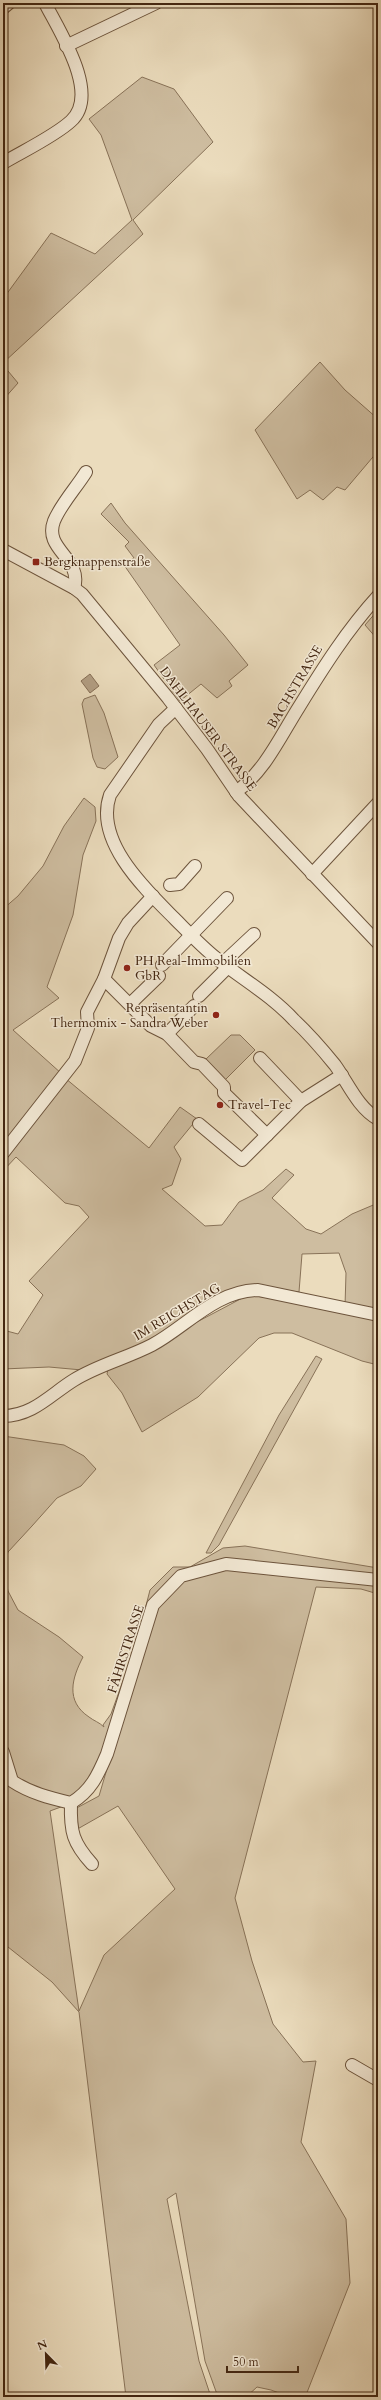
<svg xmlns="http://www.w3.org/2000/svg" width="381" height="2400" viewBox="0 0 381 2400" font-family="Cardo,serif">
	<style>
		.green { fill: #cebda0; stroke: #887258 }
		.water { fill: #b29e83; stroke: #866e55 }
		.lines { fill: none; stroke-linecap: round; stroke-linejoin: round }
		.minor-casing { stroke: #6d543c; stroke-width: 14 }
		.minor { stroke: #f2e8d4; stroke-width: 12 }
		.poi-dot { fill: #8f2418; stroke: #f2e8d4; stroke-width: 1.5 }
		.labels { text-anchor: middle; dominant-baseline: central; stroke-width: 3; stroke-linejoin: round; paint-order: stroke }
		.poi-label { font-size: 13px; fill: #432611; stroke: #f2e8d4; text-anchor: start }
		.street-label { font-size: 13px; fill: #432611; stroke: #f2e8d4 }
	</style>
	<rect width="100%" height="100%" fill="#ebdcbd"/>
	<filter id="stains"><feTurbulence type="fractalNoise" baseFrequency=".005" numOctaves="4"/><feColorMatrix values="0 0 0 0 .2 0 0 0 0 .09 0 0 0 0 .02 0 0 0 .5 -.17"/></filter>
	<radialGradient id="worn" r=".72"><stop offset=".6" stop-color="#630" stop-opacity="0"/><stop offset="1" stop-color="#630" stop-opacity=".3"/></radialGradient>
	<!-- green -->
	<g class="green">
		<path d="M142,77L174,89L213,142L133,220L143,234L3,363V299L51,233L95,254L132,220L101,135L89,119Z"/>
		<path d="M320,362L345,390L378,419V451L345,490L337,487L323,500L310,490L297,499L255,430Z"/>
		<path d="M3,365L18,383L3,400Z"/>
		<path d="M111,503L125,523L224,635L248,665L229,681L232,686L217,698L201,684L180,701L154,665L180,645L124,565L134,558L125,546L129,542L101,514Z"/>
		<path d="M378,610V640L365,625Z"/>
		<path d="M95,695L104,713L118,757L105,769L97,767L93,758L82,704L84,699Z"/>
		<path d="M84,798L95,807L96,821L83,855L73,915L47,987L59,998L13,1030L62,1074L3,1146V909L18,896L43,866L64,826Z"/>
		<path d="M231,1035H240L255,1050L225,1080L205,1060Z"/>
		<path d="M65,1078L149,1148L180,1107L197,1119L174,1147L181,1159L172,1185L162,1189L205,1226L222,1225L239,1202L263,1190L286,1169L294,1175L272,1198L306,1229L321,1234L352,1214L378,1203V1308L345,1306L346,1273L339,1253L302,1254L299,1292L247,1286L152,1339L82,1370L49,1367L3,1369V1330L18,1334L43,1295L29,1281L89,1217L79,1206L65,1203L16,1157L3,1171V1155Z"/>
		<path d="M248,1295L378,1313V1365L362,1361L292,1333H274L259,1338L198,1397L142,1432L122,1393L107,1374L108,1369Z"/>
		<path d="M316,1356L322,1359L219,1545L211,1553H206L279,1415Z"/>
		<path d="M3,1436L64,1445L84,1456L96,1469L81,1486L57,1498L32,1526L8,1552L3,1570L8,1591L18,1610L59,1637L83,1657C72,1678 65,1701 89,1717C94,1721 99,1722 104,1727L103,1725L111,1714L136,1645L150,1590L173,1567H190L223,1548L245,1546L378,1568V1578L224,1563L181,1575L152,1605L93,1789L69,1804L50,1811L79,2011L104,1955L175,1889L118,1806L74,1831L71,1811L99,1796L155,1606L182,1577L226,1565L378,1582V1594L361,1589L316,1587L235,1898L252,1961L273,2024L303,2062L316,2061L301,2142L346,2219L350,2283L306,2395L290,2397L271,2390L257,2387L246,2397H218L205,2361L176,2193L167,2199L199,2361L211,2397H126L79,2012L52,1982L3,1943V1786L7,1784L5,1779H3Z"/>
	</g>
	<!-- water -->
	<path class="water" d="M90,674L99,686L90,693L81,681Z"/>
	<g class="lines">
		<defs>
			<g id="minor">
				<path d="M3,8L9,3"/>
				<path d="M66,46L156,3"/>
				<path d="M3,163C23,151 55,136 71,121C101,94 59,31 45,3"/>
				<path d="M3,550L74,588L82,594L168,698L207,749L239,796L378,943"/>
				<path d="M74,588C83,558 43,550 54,521C61,504 76,488 86,472"/>
				<path d="M176,708L159,724L110,795C94,841 145,889 174,918C187,931 201,946 216,958C242,979 271,995 294,1020C309,1034 322,1049 335,1065C348,1083 358,1108 378,1119"/>
				<path d="M236,792C265,771 280,737 299,707C323,668 347,630 378,596"/>
				<path d="M312,874L378,803"/>
				<path d="M170,885L179,884L195,866"/>
				<path d="M223,963L254,934"/>
				<path d="M162,965L227,898"/>
				<path d="M104,979L151,1026L167,1034L194,1062L202,1064L224,1087V1093L267,1135"/>
				<path d="M199,996L228,967"/>
				<path d="M130,1004L159,976"/>
				<path d="M167,1034L194,1006"/>
				<path d="M260,1058L301,1101"/>
				<path d="M199,1124L242,1160L301,1101L342,1075"/>
				<path d="M3,1153L75,1061L88,1028L87,1012L104,979L119,938L128,923L153,896"/>
				<path d="M3,1416C33,1416 51,1394 74,1380C98,1365 127,1358 152,1345C187,1326 215,1291 258,1290L378,1315"/>
				<path d="M3,1752L12,1781C30,1793 50,1798 71,1803C91,1791 98,1775 107,1754L153,1605L181,1576L226,1564L378,1580"/>
				<path d="M71,1803C70,1832 73,1843 92,1864"/>
				<path d="M352,2065L378,2080"/>
			</g>
		</defs>
		<!-- minor casing -->
		<use href="#minor" class="minor-casing"/>
		<!-- minor -->
		<use href="#minor" class="minor"/>
	</g>
	<!-- markers -->
	<g class="poi-dot">
		<rect x="32" y="558" width="8" height="8" rx="2"/>
		<circle cx="127" cy="968" r="4"/>
		<circle cx="216" cy="1015" r="4"/>
		<circle cx="220" cy="1105" r="4"/>
	</g>
	<g class="labels">
		<!-- poi labels -->
		<g class="poi-label">
			<text x="44" y="562">Bergknappenstraße</text>
			<text x="135" y="961">PH Real-Immobilien<tspan x="135" dy="15">GbR</tspan></text>
			<text x="208" y="1008" text-anchor="end">Repräsentantin<tspan x="208" dy="15">Thermomix - Sandra Weber</tspan></text>
			<text x="228" y="1105">Travel-Tec</text>
		</g>
		<!-- street labels -->
		<g class="street-label">
			<text transform="translate(295 687) rotate(-59)">BACHSTRASSE</text>
			<text transform="translate(208 729) rotate(53)">DAHLHAUSER STRASSE</text>
			<text transform="translate(177 1312) rotate(-31)">IM REICHSTAG</text>
			<text transform="translate(126 1649) rotate(-72)">FÄHRSTRASSE</text>
		</g>
	</g>
	<!-- margin -->
	<rect width="381" height="2400" fill="none" stroke="#ebdcbd" stroke-width="16"/>
	<rect x="4" y="4" width="373" height="2392" fill="none" stroke="#432611" stroke-width="2"/>
	<rect x="8" y="8" width="365" height="2384" fill="none" stroke="#432611"/>
	<!-- north arrow -->
	<g transform="translate(46 2354) rotate(337)" stroke="#f2e8d4" stroke-width="3" paint-order="stroke">
	<path d="M0-3L7 15L0 10L-7 15Z" fill="#432611"/>
	<text y="-6" font-size="11" font-weight="bold" text-anchor="middle" fill="#432611">N</text>
	</g>
	<!-- scale -->
	<path d="M227 2366v6h71v-6" fill="none" stroke="#432611" stroke-width="2"/>
	<text x="233" y="2366" font-size="12" fill="#432611" stroke="#f2e8d4" stroke-width="3" paint-order="stroke">50 m</text>
	<rect width="100%" height="100%" filter="url(#stains)"/>
	<rect width="100%" height="100%" fill="url(#worn)"/>
</svg>
